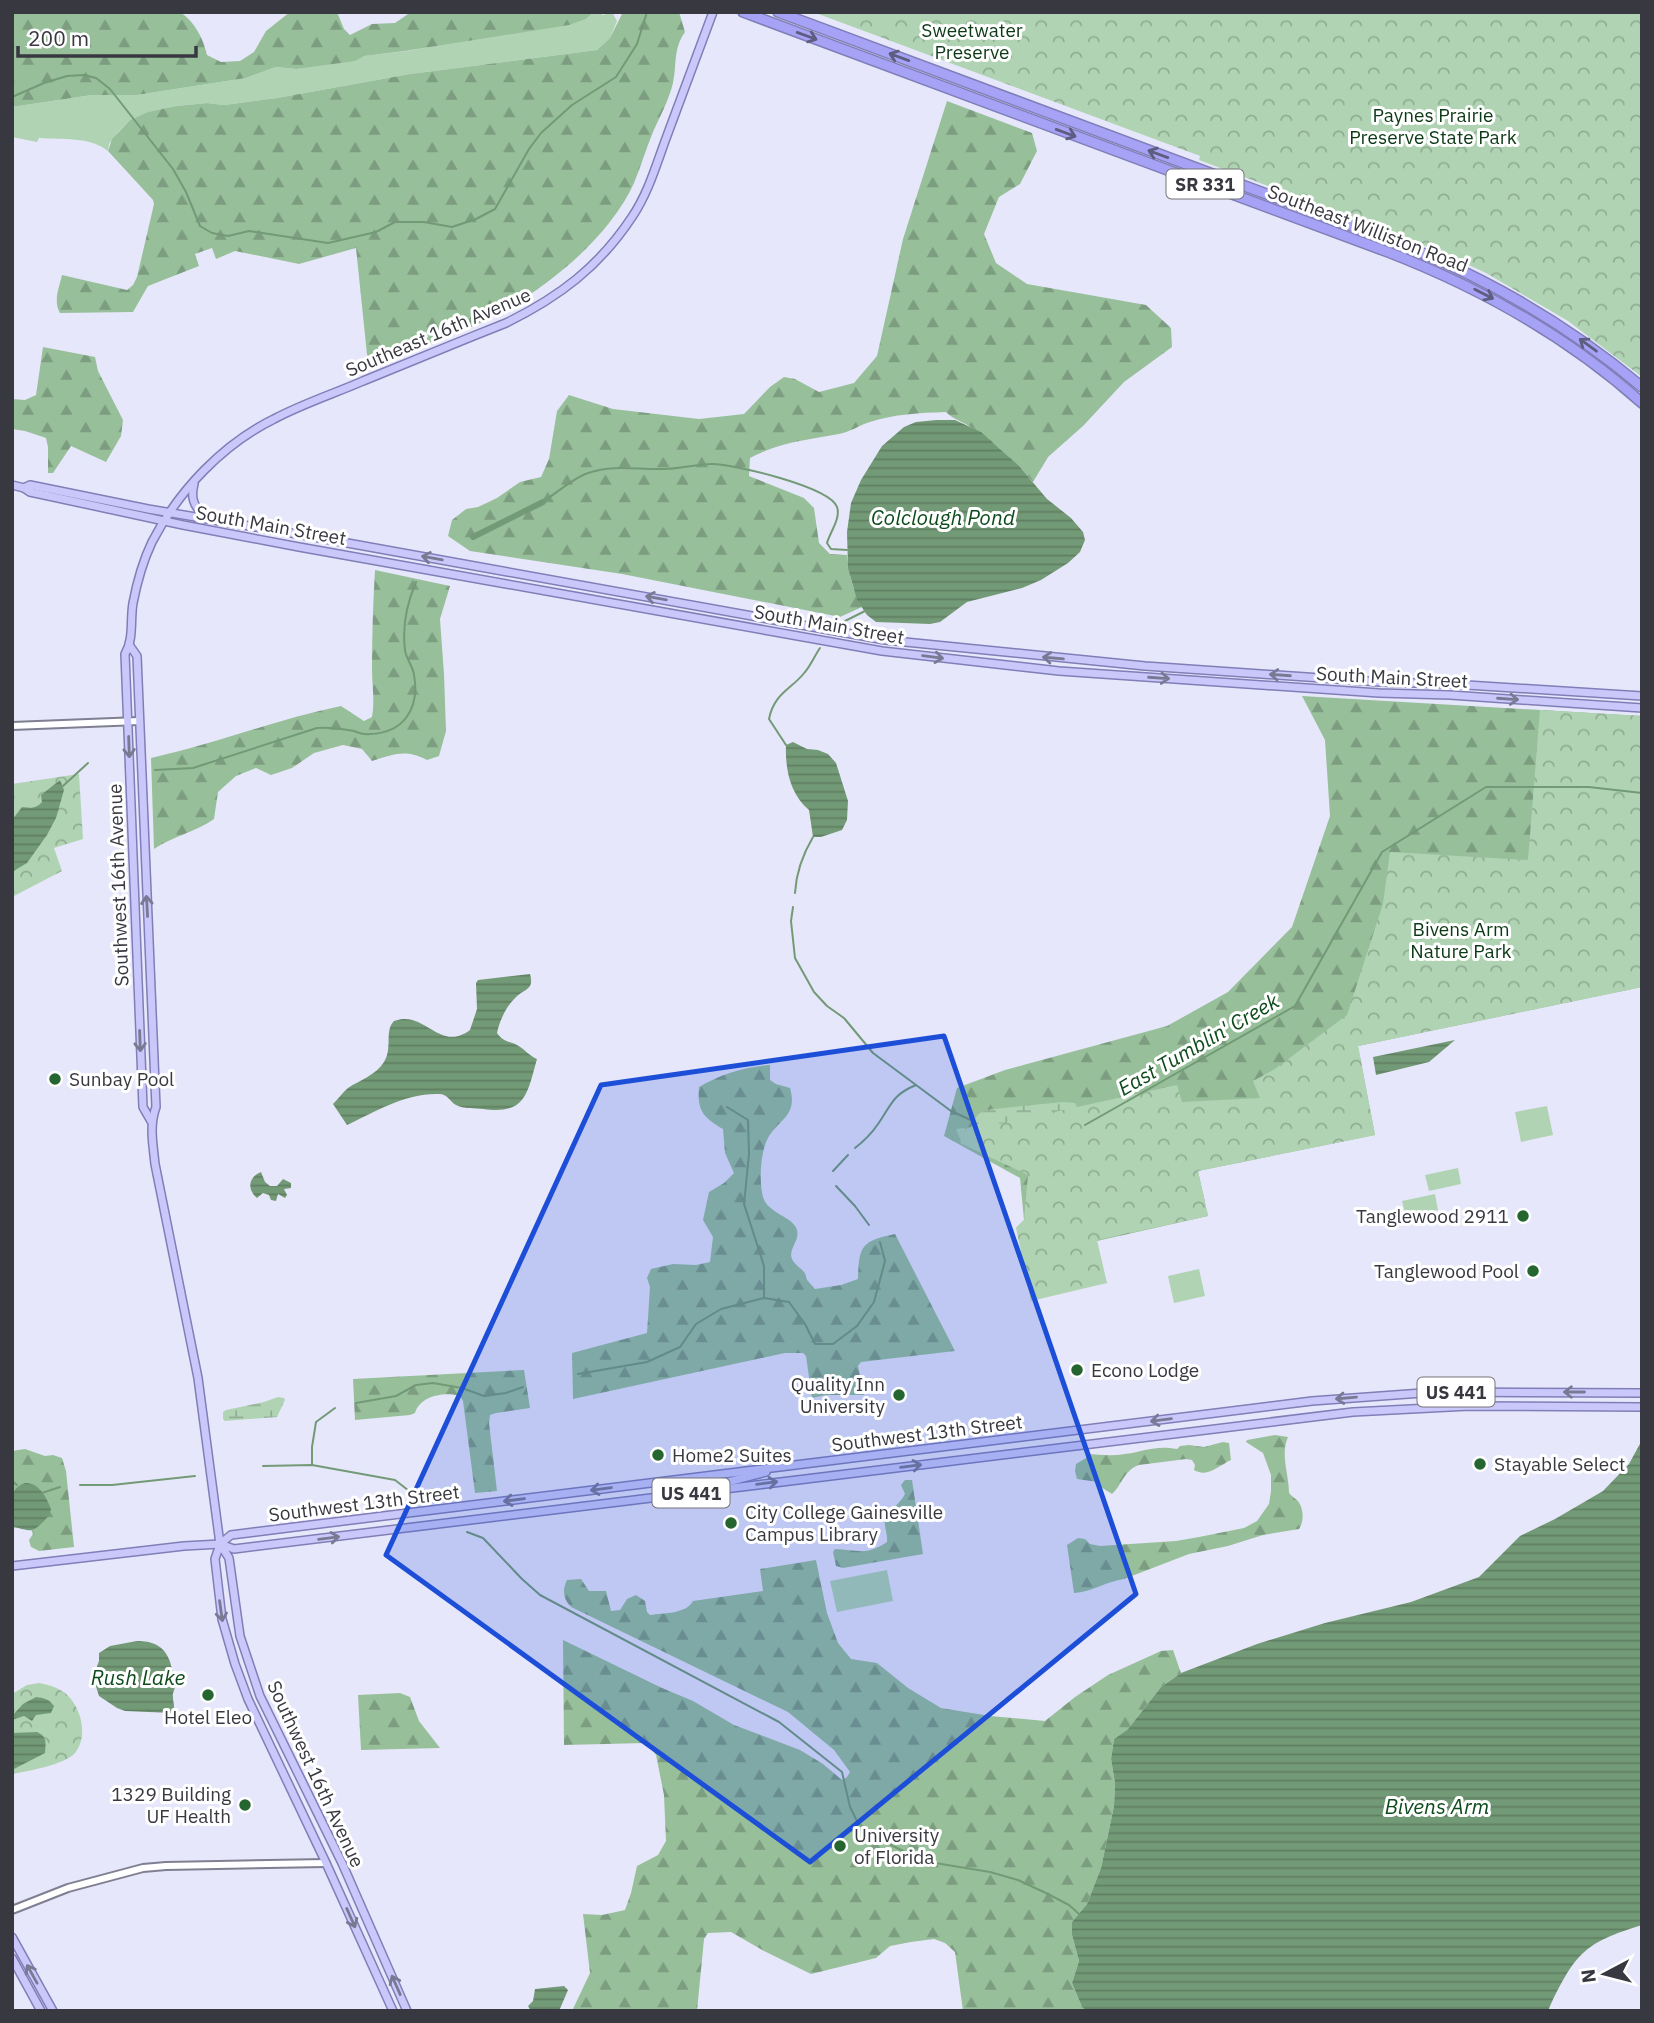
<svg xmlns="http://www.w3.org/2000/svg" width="1654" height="2023" viewBox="0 0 1654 2023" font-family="'IBM Plex Sans',sans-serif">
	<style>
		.green { fill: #b0d4b3 }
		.forest { fill: url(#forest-firs) }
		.wetland { fill: url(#wetland-marsh) }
		.park { fill: url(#park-crowns) }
		.water { fill: url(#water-rules) }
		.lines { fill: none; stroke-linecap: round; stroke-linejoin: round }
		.stream { stroke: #739a76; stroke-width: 2 }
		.canal { stroke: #739a76; stroke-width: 6 }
		.minor-casing { stroke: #7f7f91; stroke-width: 10 }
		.major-casing { stroke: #807eb7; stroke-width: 10 }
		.highway-casing { stroke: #807eb7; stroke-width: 12 }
		.minor { stroke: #fff; stroke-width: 6 }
		.major { stroke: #cac8fa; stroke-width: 7 }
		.highway { stroke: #a6a3f7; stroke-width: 9 }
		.oneway { stroke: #5e5d80 }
		.oneway2 { stroke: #7a7994 }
		.marked { fill: #1d4ed8; fill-opacity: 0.2; stroke: #1d4ed8; stroke-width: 5; stroke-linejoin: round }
		.poi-dot { fill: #256630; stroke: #fff; stroke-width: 2.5 }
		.labels { text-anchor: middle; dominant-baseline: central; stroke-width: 6; stroke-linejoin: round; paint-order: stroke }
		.shield { fill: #fff; stroke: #747479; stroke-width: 2 }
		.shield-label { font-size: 18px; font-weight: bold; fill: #383840 }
		.park-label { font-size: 19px; fill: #0c3915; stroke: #fff }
		.street-label { font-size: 19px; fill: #383840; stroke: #fff }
		.poi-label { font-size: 19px; fill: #383840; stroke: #fff; text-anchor: start }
		.water-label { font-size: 21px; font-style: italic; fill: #0e4b1c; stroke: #fff }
	</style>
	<defs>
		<pattern id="forest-firs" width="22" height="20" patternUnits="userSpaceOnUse" patternTransform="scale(1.75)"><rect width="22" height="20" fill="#97c09a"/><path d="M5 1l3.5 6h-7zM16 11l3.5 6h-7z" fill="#7c9d7f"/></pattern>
		<pattern id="wetland-marsh" width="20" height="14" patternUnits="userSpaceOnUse" patternTransform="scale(1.75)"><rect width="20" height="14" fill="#b0d4b3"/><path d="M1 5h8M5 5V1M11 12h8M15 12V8" fill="none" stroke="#90ad93"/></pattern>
		<pattern id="park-crowns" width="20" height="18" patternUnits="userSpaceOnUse" patternTransform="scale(1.75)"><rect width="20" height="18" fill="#b0d4b3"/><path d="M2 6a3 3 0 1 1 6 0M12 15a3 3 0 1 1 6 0" fill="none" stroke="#90ad93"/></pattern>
		<pattern id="water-rules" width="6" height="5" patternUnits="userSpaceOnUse" patternTransform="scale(1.75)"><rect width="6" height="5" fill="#739a76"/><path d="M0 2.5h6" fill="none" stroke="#5f7f62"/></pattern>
	</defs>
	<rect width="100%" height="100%" fill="#e7e7fb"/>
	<!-- green -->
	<g class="green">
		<path d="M594,12L604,15L608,12H612L617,21L610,38L597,50L410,74L277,98L224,105L207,103L176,106L149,112L130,120L118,132L109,144L108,151C90,136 61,140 39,138L37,142L12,137V107L92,95H137L246,78L276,67L296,69L363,56L407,51L586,19Z"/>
		<path d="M1547,1106L1553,1135L1521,1142L1515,1112Z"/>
		<path d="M1458,1168L1461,1184L1429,1191L1425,1175Z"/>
		<path d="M1435,1194L1438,1210L1406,1217L1402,1201Z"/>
		<path d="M1199,1269L1205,1296L1174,1303L1168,1276Z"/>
		<path d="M887,1570L893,1601L837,1612L830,1581Z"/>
	</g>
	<!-- forest -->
	<g class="forest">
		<path d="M12,12H180C195,22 203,38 207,55L221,62L240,61L254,52L266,31L290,12H337L344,29L350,35L372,24L395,23L411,12H594L586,19L569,25L405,51L364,56L355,61L296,69L276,67L246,78L137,95H92L12,107Z"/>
		<path d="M623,12H679L685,32C673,49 677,64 673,83C669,100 660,116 653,132C646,149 641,166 634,183C604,249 521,309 454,334C426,345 397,353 368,364L356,248L299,264L235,251L216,259L212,248L195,254L199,266L148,286L133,312L60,313C53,301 59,288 62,275L127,290L133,285L137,277L154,204L153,200L108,151L112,139L130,120L148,112L176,106L207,103L224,105L277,98L410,74L597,50L610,38Z"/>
		<path d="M947,101L1032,133L1037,151L1020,184L999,197L984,234L996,263L1027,284L1146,305L1171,328L1172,347L1124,382L1083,426L1048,457L1033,482C1014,461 994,441 969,426C961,421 953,419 946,412C919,413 895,414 870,422C860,425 850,432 839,434C807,440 780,442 750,458L749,476L804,498L814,508L819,543L830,554L847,555C849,573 853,592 862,607L840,617L622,574L470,551L448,536L452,520L466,509L478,507L497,498L520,482L541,477L549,459L557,411L569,395L613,409L699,419L744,414L770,387L784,377L795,379L819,392L854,383L877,356L903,239Z"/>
		<path d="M43,347L95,357L98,371L123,420L121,436L106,462L71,446L53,473H48V447L46,438L25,431L12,429V399L25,400L36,395Z"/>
		<path d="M375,570L450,586L440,619L444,674L446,731L439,756L427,760C405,749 395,754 372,761L362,749L343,745L314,753L292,768L271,775L256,768L236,776L218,792L214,819C196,832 173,836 154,849L151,758C215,744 277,719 341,706L364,721L372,717C375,700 372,686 372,669C372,636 373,603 375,570Z"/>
		<path d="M1302,696L1642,716V987L1358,1046L1375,1135L1198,1171L1208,1216L1097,1241L1016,1228L1024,1220L1020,1178L944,1136L957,1088L1005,1070L1167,1026L1228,992L1292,927L1330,816L1325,740Z"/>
		<path d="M770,1065V1080L776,1084L790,1088C798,1116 779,1119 768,1138C760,1153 759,1181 763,1197C768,1214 793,1216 797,1230C799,1238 794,1243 792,1250C788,1261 798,1265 804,1272C807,1276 805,1277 808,1281C810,1284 813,1286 815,1289L841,1285L858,1279C859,1245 862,1241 895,1234L955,1351L861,1362L858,1366L864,1395H826L812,1398L806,1356L803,1353H785L573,1399L572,1353L647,1333L650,1287L647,1278L651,1269L673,1264L696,1265L710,1262L713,1237L703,1220L709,1192L724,1183L734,1173L725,1153L723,1129C703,1117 697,1111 699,1087C721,1074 745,1067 770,1065Z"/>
		<path d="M524,1370L530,1408L496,1413L490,1415L489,1423L497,1491L475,1493L463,1401L460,1396C444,1391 420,1396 415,1413L410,1415L355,1420L353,1379Z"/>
		<path d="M1275,1435L1288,1437C1280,1455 1289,1474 1289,1493C1291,1496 1295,1498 1298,1501C1304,1509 1304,1522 1299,1529L1263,1535L1228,1546L1189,1554L1124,1579C1107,1581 1092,1592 1074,1593L1067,1545L1078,1538L1085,1539L1090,1544L1100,1546L1176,1541L1199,1537L1244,1528L1257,1521L1269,1504L1271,1491V1475L1263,1453L1246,1442L1247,1440Z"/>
		<path d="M1223,1442L1229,1443L1231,1460C1218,1466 1208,1478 1194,1470L1195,1465L1192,1460L1186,1459L1139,1465C1124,1470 1122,1485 1112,1494L1101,1487L1098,1482L1077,1479L1075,1471L1076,1464L1086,1458L1089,1454C1101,1455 1113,1456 1125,1454C1145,1451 1156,1445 1177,1449L1180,1446L1189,1445L1204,1447Z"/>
		<path d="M25,1449L45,1456L53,1455L62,1458L66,1471L74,1547L39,1551L31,1547L29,1540L33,1534L28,1521L12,1507V1451Z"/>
		<path d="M905,1480H912L923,1554L843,1568L836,1566L833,1552L835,1549C858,1550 866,1556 887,1542C888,1534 883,1524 885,1517C887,1513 900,1504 905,1494L901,1485Z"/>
		<path d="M816,1560L827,1613L838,1643L851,1659L877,1663L908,1688L941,1708L990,1716L1045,1721L1075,1697L1108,1675L1161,1651L1173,1650L1181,1673L1161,1687L1128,1729L1114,1739L1111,1759L1115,1783L1114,1806L1101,1868L1087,1904L1072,1922V1935L1079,1961L1072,1983L1082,2007L1087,2011H963L955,1952L945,1943L934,1939L911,1942L890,1946L876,1958L811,1974L764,1951L731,1932L708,1933L704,1939L697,2011H572L590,1973L583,1914L602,1915L625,1910L631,1893L637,1866L658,1855L666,1841L664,1795L656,1755L646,1743L564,1745L563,1640L662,1688L693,1701L734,1725L800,1750L823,1764L842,1780L847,1777L850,1772L834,1750L788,1712L571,1607C563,1599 562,1590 567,1580L581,1579L589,1591H606L611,1611L620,1610L627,1599L636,1595L645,1601L647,1612L650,1615C664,1613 686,1614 693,1601L763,1591L760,1569Z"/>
		<path d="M400,1693L410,1697L419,1721L440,1748L361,1750L358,1695Z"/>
	</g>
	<!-- wetland -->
	<g class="wetland">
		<path d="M1063,1102L1075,1103L1082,1116L970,1131C973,1120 976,1115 985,1110Z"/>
		<path d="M278,1397L284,1398L285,1400L277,1417L225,1421L223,1419V1412L226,1410L264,1402Z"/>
	</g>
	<!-- park -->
	<g class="park">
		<path d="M813,12H1642V377L1568,321L1486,273L1443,253L1385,230L1199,160L1200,156Z"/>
		<path d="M1540,710L1642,716V987L1358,1046L1375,1135L1198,1171L1208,1216L1097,1240L1107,1283L1031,1301L1016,1228L1024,1220L1028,1175L960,1143L961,1141L956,1129L1005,1123L1177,1085L1182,1102L1260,1098L1253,1081L1275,1069L1347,1015L1383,904L1390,852L1528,860Z"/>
		<path d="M79,774L83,839L54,848L62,871L12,897V784Z"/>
		<path d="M39,1683C49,1685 57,1687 65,1693C81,1706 89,1736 75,1753C64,1765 28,1771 12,1774V1694L27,1685Z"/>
	</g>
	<!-- water -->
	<g class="water">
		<path d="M936,420H955L981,432L1019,466L1047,499L1071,518L1083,532L1085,540L1080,552L1068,563L1041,580L1022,588L967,602L940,622L930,624L876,622L867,615L857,600L848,568L847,532L851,503L861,480L882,446L904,427L916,422Z"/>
		<path d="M793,742L807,749L818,750L828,754L836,763L848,801L847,820L842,830L821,837H813L809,810C790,794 785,769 786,745Z"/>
		<path d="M60,780L64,790L56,818L47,835L27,863L12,872V820L22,807C30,808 36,809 42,802L41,795Z"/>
		<path d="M530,974C531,978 532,982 530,986C528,989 524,991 521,993C508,1002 500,1019 497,1033C503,1042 509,1041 517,1045C525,1049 529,1056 537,1059C527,1094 526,1115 483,1109C475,1108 463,1109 456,1105C449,1101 448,1094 439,1094C405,1093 377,1111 347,1125L333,1104C338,1099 343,1092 348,1088C360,1080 376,1075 384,1062C393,1048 384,1031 394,1021C425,1009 439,1053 470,1030L477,1009L476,983L478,980Z"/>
		<path d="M1455,1040L1429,1062L1376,1075L1373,1057Z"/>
		<path d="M261,1172L265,1182L270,1186H277L283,1179L291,1183V1188L284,1189L287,1195L285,1198L278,1194L276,1201L271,1200L269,1195L263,1193L257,1198C247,1190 248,1177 261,1172Z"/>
		<path d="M1642,1440V1925C1621,1932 1598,1938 1582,1954C1569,1966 1555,1994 1548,2011H1087L1082,2007L1072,1983L1079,1961L1072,1935V1922L1087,1904L1101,1868L1114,1806L1115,1783L1111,1759L1114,1739L1128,1729L1161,1687L1181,1673L1257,1644L1325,1623L1411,1602L1479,1577L1520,1536L1555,1519L1603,1491L1629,1464Z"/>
		<path d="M25,1483C39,1482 47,1498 51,1509C48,1518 51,1513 45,1520C30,1535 32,1530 12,1527C12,1510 6,1489 25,1483Z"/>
		<path d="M137,1641C157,1641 168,1649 172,1669C174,1674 176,1681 175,1686C175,1690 172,1693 173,1697C173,1705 176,1705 172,1713L125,1711L117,1708L99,1696L93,1677L99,1661V1653L110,1646Z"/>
		<path d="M36,1697C44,1698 49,1699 54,1706L51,1713L36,1715L32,1721L24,1716L12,1720V1716L23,1704Z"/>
		<path d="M37,1732C47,1736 46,1743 45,1753L12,1770V1733Z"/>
		<path d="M564,1986L568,1990L559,2011H531L528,2006L533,2001L535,1989Z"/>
	</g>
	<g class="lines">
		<!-- stream -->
		<g class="stream">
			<path d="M12,97L44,83L67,76L84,75L96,78L110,89L173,169L186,192L200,226L212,233L228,236L249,231L328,243L376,232L395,222H424L452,227L476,219L495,209L529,149L541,133L572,105L616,77L637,44L647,12"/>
			<path d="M543,502C556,493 575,477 588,473C615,464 637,470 664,469C680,469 696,464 712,464C734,464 830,487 837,507C841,518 830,532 827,543L831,549L847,550"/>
			<path d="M845,621L865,611"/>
			<path d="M786,745L769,719C774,693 791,690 805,672C811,665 815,655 820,648"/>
			<path d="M155,770L193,768L317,728C330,727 342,729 354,731C359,733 365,735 370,734C404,733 420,708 414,675C413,666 406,659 405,650C402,626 407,603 416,582"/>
			<path d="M63,786L88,763"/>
			<path d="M795,893C796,874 803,854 813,837"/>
			<path d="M793,907L791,921L795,958L814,992L827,1006L844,1018L873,1053L951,1111L973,1121"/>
			<path d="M727,1107L748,1120L749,1154L744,1204L764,1266V1297"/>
			<path d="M1085,1125L1295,1006L1382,852L1486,787H1589L1642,793"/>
			<path d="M855,1148C864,1141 872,1133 878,1124C892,1104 892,1095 916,1085"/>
			<path d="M833,1171L848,1155"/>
			<path d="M836,1186L855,1206L869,1225"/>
			<path d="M578,1374L647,1362L680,1347L696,1324L721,1309L764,1298L789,1302L805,1324L815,1344H833L857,1326L874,1302L885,1261L880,1242"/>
			<path d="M356,1403L396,1396L416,1385L433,1383L462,1388L484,1396L506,1393L523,1387"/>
			<path d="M312,1464V1447L316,1422L335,1408"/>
			<path d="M263,1466L312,1465L395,1480L413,1494"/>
			<path d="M12,1481L17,1485"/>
			<path d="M80,1485H112L195,1476"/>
			<path d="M42,1493L60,1487"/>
			<path d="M467,1532L483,1538L522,1579L540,1595L779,1722L842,1772L850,1807L858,1823L879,1839L923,1861L990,1872L1018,1880L1048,1894L1069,1905L1079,1914"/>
		</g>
		<!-- canal -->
		<path class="canal" d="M473,537L543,502"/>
		<defs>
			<g id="minor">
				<path d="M12,726L139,721"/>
				<path d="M12,1910L68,1888L143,1868L166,1866L326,1863"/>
			</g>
			<g id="major">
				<path d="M194,484C190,499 194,509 208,517"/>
				<path d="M12,485L24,488L30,485L148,509L303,535L885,640L1145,666L1380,682L1451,684L1642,696"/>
				<path d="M24,488L30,492L183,525L299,547L882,651L1059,671L1379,693L1450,695L1642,708"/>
				<path d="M130,646L137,656L156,1107C149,1126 153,1144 155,1164L198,1378L220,1544L229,1558L240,1636L260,1696L342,1863L407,2011"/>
				<path d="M151,1121L143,1107L125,654C134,639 130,620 133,603C137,582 143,561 152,542C179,490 223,444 274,419C302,404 333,394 363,381C410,362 458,342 506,323C559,297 599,267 632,217C649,192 657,162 668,133C683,93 698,53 713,12"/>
				<path d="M716,1489L720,1484L766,1472"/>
				<path d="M220,1544L231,1535L287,1528L1312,1401L1436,1392L1642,1393"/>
				<path d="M220,1544L215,1559L222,1619L235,1664L248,1699L326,1863L393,2011"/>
				<path d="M12,1566L184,1546L220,1544L234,1549L1353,1412L1469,1406L1642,1407"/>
				<path d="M12,1937L53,2011"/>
				<path d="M12,1958L41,2011"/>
			</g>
			<g id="highway">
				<path d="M743,12L1388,252C1481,288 1567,336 1642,403"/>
				<path d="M778,12L1395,242C1486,277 1567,324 1642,387"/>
			</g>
		</defs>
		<!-- minor casing -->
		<use href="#minor" class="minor-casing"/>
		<!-- major casing -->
		<use href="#major" class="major-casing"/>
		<!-- highway casing -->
		<use href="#highway" class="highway-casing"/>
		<!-- minor -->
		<use href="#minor" class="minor"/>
		<!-- major -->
		<use href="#major" class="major"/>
		<!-- highway -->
		<use href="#highway" class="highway"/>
	</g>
	<!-- one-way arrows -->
	<defs><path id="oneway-shaft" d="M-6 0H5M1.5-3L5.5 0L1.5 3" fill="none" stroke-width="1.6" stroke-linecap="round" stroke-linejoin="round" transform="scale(1.75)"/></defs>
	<g class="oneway">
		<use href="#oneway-shaft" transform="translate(807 36) rotate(20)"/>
		<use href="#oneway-shaft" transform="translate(899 57) rotate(-160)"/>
		<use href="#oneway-shaft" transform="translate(1066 133) rotate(20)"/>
		<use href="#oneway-shaft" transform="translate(1158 154) rotate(-160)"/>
		<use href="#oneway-shaft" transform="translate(1484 294) rotate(27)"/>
		<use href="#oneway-shaft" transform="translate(1588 345) rotate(-144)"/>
	</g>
	<g class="oneway2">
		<use href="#oneway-shaft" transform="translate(432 558) rotate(-170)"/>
		<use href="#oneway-shaft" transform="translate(656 598) rotate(-170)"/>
		<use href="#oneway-shaft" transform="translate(933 657) rotate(7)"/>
		<use href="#oneway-shaft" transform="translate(1053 658) rotate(-175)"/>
		<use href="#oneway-shaft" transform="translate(1280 675) rotate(-176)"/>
		<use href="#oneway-shaft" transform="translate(1159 678) rotate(4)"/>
		<use href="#oneway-shaft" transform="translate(1508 699) rotate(4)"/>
		<use href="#oneway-shaft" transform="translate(129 747) rotate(88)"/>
		<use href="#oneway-shaft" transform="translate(147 906) rotate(-93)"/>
		<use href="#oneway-shaft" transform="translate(140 1041) rotate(88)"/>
		<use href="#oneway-shaft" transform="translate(1574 1392) rotate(-180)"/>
		<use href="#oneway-shaft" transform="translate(1346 1398) rotate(175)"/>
		<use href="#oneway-shaft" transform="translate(1161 1420) rotate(173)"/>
		<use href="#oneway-shaft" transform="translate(911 1466) rotate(-7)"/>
		<use href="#oneway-shaft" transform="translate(767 1483) rotate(-7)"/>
		<use href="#oneway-shaft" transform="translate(601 1489) rotate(173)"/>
		<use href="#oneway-shaft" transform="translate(514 1500) rotate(173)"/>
		<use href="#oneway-shaft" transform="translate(329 1538) rotate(-7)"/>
		<use href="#oneway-shaft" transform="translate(221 1611) rotate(82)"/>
		<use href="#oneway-shaft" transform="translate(351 1918) rotate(66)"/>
		<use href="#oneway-shaft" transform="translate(32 1974) rotate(-119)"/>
		<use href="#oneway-shaft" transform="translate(396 1985) rotate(-114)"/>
	</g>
	<!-- marked area -->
	<path class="marked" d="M944,1036L1136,1594L810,1862L386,1555L601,1085Z"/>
	<!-- markers -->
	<g class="poi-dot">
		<circle cx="55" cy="1079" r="7"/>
		<circle cx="1523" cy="1216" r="7"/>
		<circle cx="1533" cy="1271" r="7"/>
		<circle cx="1077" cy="1370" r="7"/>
		<circle cx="899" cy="1395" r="7"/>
		<circle cx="658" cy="1455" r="7"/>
		<circle cx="1480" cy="1464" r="7"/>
		<circle cx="731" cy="1523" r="7"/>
		<circle cx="208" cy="1695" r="7"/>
		<circle cx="245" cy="1805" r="7"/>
		<circle cx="840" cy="1846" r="7"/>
	</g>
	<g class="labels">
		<!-- shield labels -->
		<g class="shield">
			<rect x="1166.5" y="169.5" width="77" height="29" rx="5"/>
			<rect x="1417.5" y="1377.5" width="77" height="29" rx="5"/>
			<rect x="652.5" y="1478.5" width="77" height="29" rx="5"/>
		</g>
		<g class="shield-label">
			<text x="1205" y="184">SR 331</text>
			<text x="1456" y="1392">US 441</text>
			<text x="691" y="1493">US 441</text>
		</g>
		<!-- park labels -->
		<g class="park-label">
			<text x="972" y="30">Sweetwater<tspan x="972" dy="22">Preserve</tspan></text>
			<text x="1433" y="115">Paynes Prairie<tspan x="1433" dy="22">Preserve State Park</tspan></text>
			<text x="1461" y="929">Bivens Arm<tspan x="1461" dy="22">Nature Park</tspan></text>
		</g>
		<!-- street labels -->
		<g class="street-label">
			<text transform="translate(1368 228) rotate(21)">Southeast Williston Road</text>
			<text transform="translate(438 332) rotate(-23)">Southeast 16th Avenue</text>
			<text transform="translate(271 525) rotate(10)">South Main Street</text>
			<text transform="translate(829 624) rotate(10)">South Main Street</text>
			<text transform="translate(1392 677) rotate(3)">South Main Street</text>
			<text transform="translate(118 885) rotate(-92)">Southwest 16th Avenue</text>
			<text transform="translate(927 1433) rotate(-7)">Southwest 13th Street</text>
			<text transform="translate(364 1503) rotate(-7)">Southwest 13th Street</text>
			<text transform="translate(316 1774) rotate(65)">Southwest 16th Avenue</text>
		</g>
		<!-- poi labels -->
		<g class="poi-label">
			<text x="69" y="1079">Sunbay Pool</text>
			<text x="1509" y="1216" text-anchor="end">Tanglewood 2911</text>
			<text x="1519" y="1271" text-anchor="end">Tanglewood Pool</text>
			<text x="1091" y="1370">Econo Lodge</text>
			<text x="885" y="1384" text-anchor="end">Quality Inn<tspan x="885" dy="22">University</tspan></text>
			<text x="672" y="1455">Home2 Suites</text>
			<text x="1494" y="1464">Stayable Select</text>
			<text x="745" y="1512">City College Gainesville<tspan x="745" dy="22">Campus Library</tspan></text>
			<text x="208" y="1717" text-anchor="middle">Hotel Eleo</text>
			<text x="231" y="1794" text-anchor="end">1329 Building<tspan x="231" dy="22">UF Health</tspan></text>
			<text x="854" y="1835">University<tspan x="854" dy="22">of Florida</tspan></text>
		</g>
		<!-- water labels -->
		<g class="water-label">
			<text x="943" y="517">Colclough Pond</text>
			<text transform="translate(1198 1044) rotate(-30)">East Tumblin' Creek</text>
			<text x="138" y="1677">Rush Lake</text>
			<text x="1437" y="1806">Bivens Arm</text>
		</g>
	</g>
	<!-- border -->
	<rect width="1654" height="2023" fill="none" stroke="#383840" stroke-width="28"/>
	<!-- north arrow -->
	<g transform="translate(1605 1974) rotate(263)" stroke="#ffffff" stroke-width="5" paint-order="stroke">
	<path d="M0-5L12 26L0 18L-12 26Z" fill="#383840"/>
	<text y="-10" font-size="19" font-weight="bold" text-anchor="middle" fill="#383840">N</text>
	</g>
	<!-- scale -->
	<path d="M18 46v10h178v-10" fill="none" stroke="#383840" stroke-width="3.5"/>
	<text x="28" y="46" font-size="21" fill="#383840" stroke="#ffffff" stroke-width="5" paint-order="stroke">200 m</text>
</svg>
